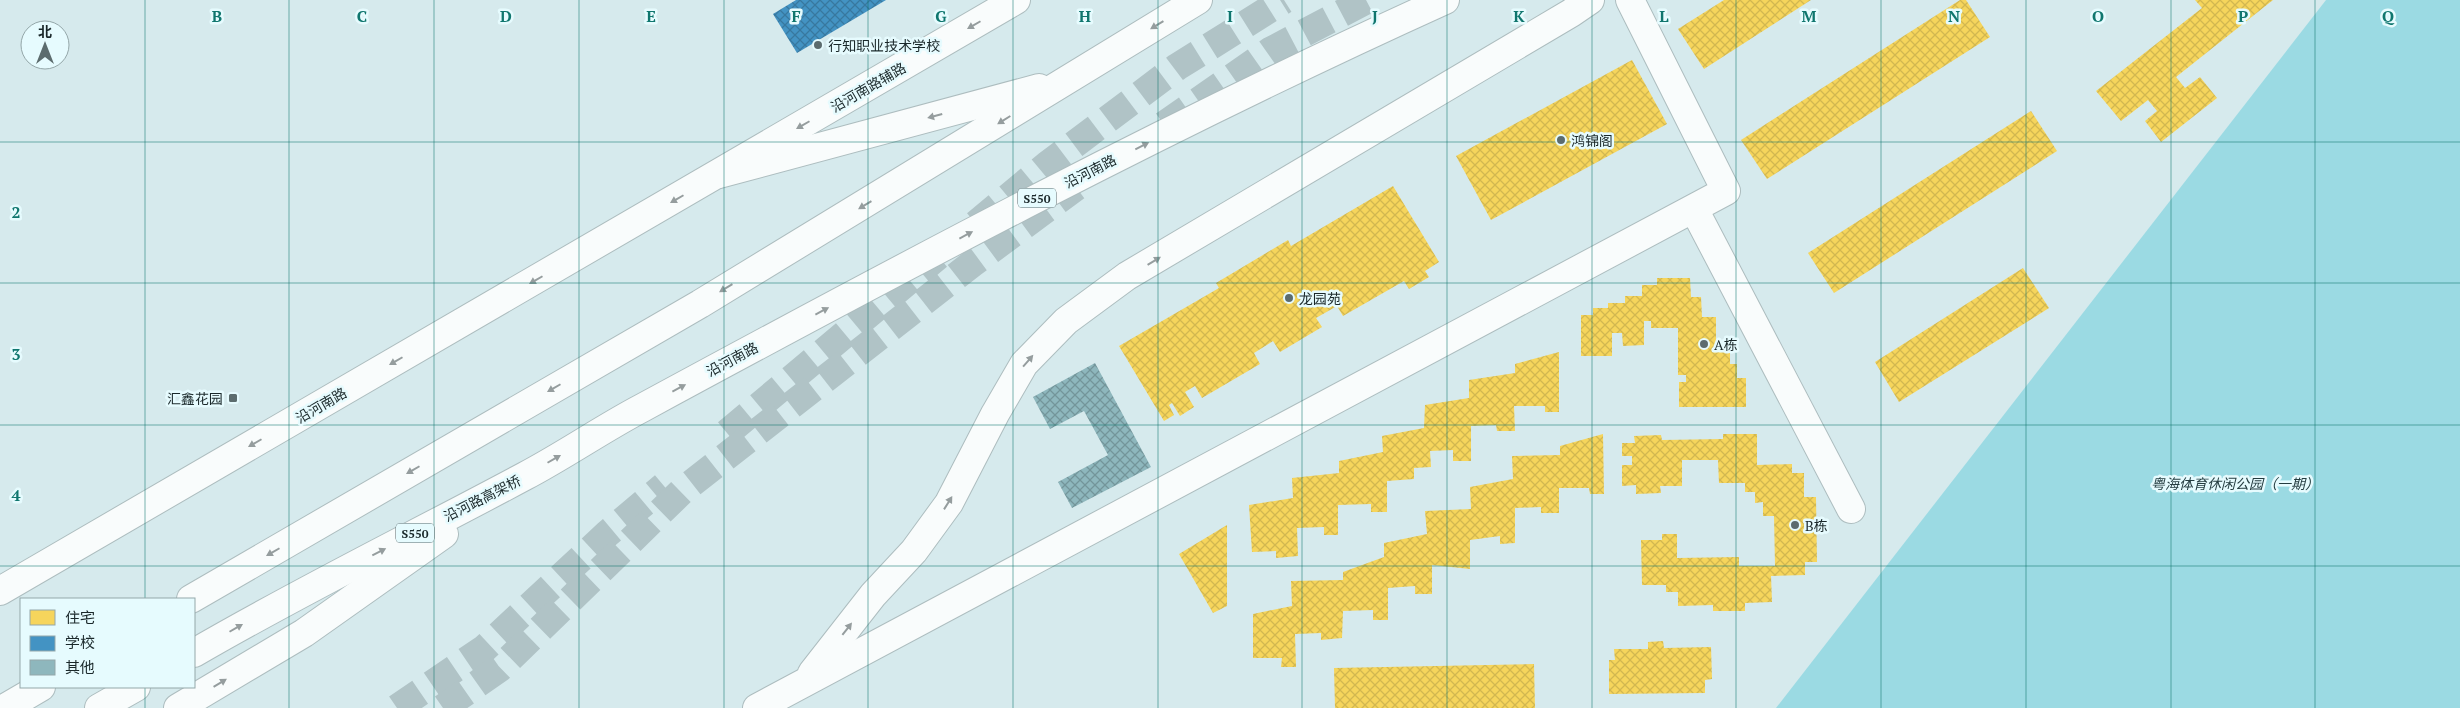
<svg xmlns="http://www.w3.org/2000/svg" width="2460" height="708" viewBox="0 0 2460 708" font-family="'PT Serif','Noto Sans SC',serif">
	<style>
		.green { fill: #9bdae3 }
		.homes { fill: url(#homes-cross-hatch) }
		.schools { fill: url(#schools-cross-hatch) }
		.building { fill: url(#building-cross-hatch) }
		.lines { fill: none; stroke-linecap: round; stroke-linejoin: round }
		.highway-tunnel { stroke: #b0c3c6; stroke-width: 28; stroke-dasharray: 28 14; stroke-linecap: butt }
		.minor-casing { stroke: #adbdbf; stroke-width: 30 }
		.major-casing { stroke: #adbdbf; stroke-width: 30 }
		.highway-casing { stroke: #adbdbf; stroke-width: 30 }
		.minor { stroke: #f9fcfc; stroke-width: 28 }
		.major { stroke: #f9fcfc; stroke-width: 28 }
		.highway { stroke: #f9fcfc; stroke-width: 28 }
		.oneway { fill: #959d9e }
		.grid { fill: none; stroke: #0f766e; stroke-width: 1; stroke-opacity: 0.55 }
		.poi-dot { fill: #5c6c6e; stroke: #e6fbfe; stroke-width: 2 }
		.labels { text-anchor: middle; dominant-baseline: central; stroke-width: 5; stroke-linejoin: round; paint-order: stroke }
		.shield { fill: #e6fbfe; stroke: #57676a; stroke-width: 1 }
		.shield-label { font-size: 12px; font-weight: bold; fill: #1a282a }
		.poi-label { font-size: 14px; fill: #1a282a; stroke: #e6fbfe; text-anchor: start }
		.street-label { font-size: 14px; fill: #1a282a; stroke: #e6fbfe }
		.park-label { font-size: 14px; font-style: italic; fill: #243c40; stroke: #e6fbfe }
		.grid-label { font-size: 16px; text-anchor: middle; font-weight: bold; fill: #0f766e; stroke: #e6fbfe; stroke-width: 5; stroke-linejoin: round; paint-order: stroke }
	</style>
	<defs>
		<pattern id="homes-cross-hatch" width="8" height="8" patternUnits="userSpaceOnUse" patternTransform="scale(1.25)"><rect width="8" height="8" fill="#f6d55c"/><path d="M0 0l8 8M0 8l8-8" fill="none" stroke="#d2b750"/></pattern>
		<pattern id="schools-cross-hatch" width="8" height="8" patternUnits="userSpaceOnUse" patternTransform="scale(1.25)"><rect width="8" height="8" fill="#4393c3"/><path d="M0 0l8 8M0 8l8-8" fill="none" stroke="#37789f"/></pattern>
		<pattern id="building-cross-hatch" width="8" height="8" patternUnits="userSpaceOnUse" patternTransform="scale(1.25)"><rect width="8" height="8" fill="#8eb7bd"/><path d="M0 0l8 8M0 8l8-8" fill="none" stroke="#73959a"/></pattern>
	</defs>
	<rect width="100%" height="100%" fill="#d6eaed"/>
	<!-- green -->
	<path class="green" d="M2326,0H2460V708H1776Z"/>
	<!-- homes -->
	<g class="homes">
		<path d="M1724,0H1811L1704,69L1678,29Z"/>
		<path d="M1960,0H1966L1990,37L1767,179L1741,140Z"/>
		<path d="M2195,0H2273L2176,77L2185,88L2200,77L2217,98L2161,142L2145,121L2157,111L2148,100L2121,121L2096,91L2202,8Z"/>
		<path d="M1632,60L1667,124L1491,220L1456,156Z"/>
		<path d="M2031,111L2057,151L1834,293L1808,253Z"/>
		<path d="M1393,186L1439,262L1425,271L1429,277L1409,289L1404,281L1343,316L1337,306L1316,318L1322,327L1280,352L1273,341L1254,353L1260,364L1202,398L1195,386L1185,392L1194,407L1180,416L1172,403L1169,405L1174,415L1164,421L1119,346L1219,288L1216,283L1288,240L1291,246Z"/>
		<path d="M2023,268L2049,308L1899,402L1875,362Z"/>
		<path d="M1657,278H1690L1691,297H1701L1702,317H1716V342H1730V364H1737V378H1746V407H1679V382H1686V375H1678V328H1651V321H1644V345L1623,346L1622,333H1612V356H1581V315H1593V308H1608V303H1625V296H1642V285H1657Z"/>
		<path d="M1559,352V412H1545V406H1514L1515,431H1497L1496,425L1471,426V461H1453V450L1430,451L1431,467L1414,468V479L1387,481V512H1371V504L1338,505V535H1324V527L1297,528L1298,556L1276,558V551L1252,552L1249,505L1293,498L1292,478L1339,473V461L1383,452L1382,436L1424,428L1425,405L1469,398V380L1515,373V364Z"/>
		<path d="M1603,434L1604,494H1590L1589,488H1559V513H1541V507L1515,508V543L1500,544V536L1470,540V569L1432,565V594H1415V586L1388,588V620H1373V610L1343,611L1342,638L1321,640V633L1295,634L1296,667H1281L1282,658H1253V614L1292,606L1291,581L1343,580V572L1384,557V543L1427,534L1425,511L1471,509L1470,487L1513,479L1512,456L1560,455V446Z"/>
		<path d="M1723,434H1757V465L1792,464V473H1804V497H1816L1817,562H1805V575L1771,576L1772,602L1745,603V611H1713V605L1678,606V592H1666V585H1642L1641,540H1662V534H1677V558L1739,557V566H1775L1774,516H1763V502L1755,503V492H1745V483H1719L1718,460H1682V486H1660L1661,493L1636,494V485L1622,486V465H1632V456H1622V443H1635L1634,436L1661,435L1662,440L1723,439Z"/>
		<path d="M1227,525V606L1213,613L1179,554Z"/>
		<path d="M1663,641L1664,648L1711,647L1712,679L1705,680V693L1609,694V660H1615L1614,649H1648V642Z"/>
		<path d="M1534,664L1535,708H1335L1334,668Z"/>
	</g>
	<!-- schools -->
	<path class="schools" d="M796,0H886L797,53L773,14Z"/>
	<!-- building -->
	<path class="building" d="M1095,363L1151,467L1072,508L1058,482L1108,455L1084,411L1050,429L1033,397Z"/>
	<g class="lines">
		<!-- highway-tunnel -->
		<g class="highway-tunnel">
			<path d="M1164,125L1270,51L1367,0"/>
			<path d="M976,224L1047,165L1177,67L1284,0"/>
			<path d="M727,433L938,256"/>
			<path d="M397,708L485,648L607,534L664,486"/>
			<path d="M443,708L500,668L682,491L973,263L1076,187"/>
		</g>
		<defs>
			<g id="minor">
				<path d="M1694,209L1851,509"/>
				<path d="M812,673L873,595L914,551L949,503L995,414L1024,364L1066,321L1127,276L1571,13L1590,0"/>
				<path d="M757,708L1726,191L1630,0"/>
			</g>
			<path id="major" d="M0,591L1016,0"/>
			<g id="highway">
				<path d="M719,174L1039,88"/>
				<path d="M191,599L700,304L1198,0"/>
				<path d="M194,653C302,590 415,535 525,476C565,455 602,429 642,408C906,265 1171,124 1445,0"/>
				<path d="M5,708L41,687"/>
				<path d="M99,708L136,687"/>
				<path d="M178,708L304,633L444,534"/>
			</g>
		</defs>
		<!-- minor casing -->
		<use href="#minor" class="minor-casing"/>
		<!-- major casing -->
		<use href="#major" class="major-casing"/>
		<!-- highway casing -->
		<use href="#highway" class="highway-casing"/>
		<!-- minor -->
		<use href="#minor" class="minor"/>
		<!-- major -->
		<use href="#major" class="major"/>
		<!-- highway -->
		<use href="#highway" class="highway"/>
	</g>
	<!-- one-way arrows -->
	<defs><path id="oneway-solid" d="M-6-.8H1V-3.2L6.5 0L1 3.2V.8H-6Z" transform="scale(1.25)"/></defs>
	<g class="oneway">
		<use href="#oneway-solid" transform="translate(974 25) rotate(150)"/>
		<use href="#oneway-solid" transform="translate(1157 25) rotate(149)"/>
		<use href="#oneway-solid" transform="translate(935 116) rotate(165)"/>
		<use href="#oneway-solid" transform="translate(1004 120) rotate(148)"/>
		<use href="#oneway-solid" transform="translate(803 125) rotate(150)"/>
		<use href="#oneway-solid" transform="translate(1142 146) rotate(-27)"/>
		<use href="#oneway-solid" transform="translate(677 199) rotate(150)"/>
		<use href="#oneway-solid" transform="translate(865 205) rotate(149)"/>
		<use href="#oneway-solid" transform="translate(966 235) rotate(-28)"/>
		<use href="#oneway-solid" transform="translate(1154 261) rotate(-31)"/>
		<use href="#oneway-solid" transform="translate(536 280) rotate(150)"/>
		<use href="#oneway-solid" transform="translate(726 288) rotate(149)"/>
		<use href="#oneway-solid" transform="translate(822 311) rotate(-28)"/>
		<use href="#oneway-solid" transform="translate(396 361) rotate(150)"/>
		<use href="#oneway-solid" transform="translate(1028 361) rotate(-49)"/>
		<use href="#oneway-solid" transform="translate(554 388) rotate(150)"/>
		<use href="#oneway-solid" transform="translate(679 388) rotate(-28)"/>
		<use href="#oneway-solid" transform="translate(255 443) rotate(150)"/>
		<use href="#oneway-solid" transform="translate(554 459) rotate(-30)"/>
		<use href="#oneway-solid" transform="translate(413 470) rotate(150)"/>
		<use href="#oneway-solid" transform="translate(948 503) rotate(-58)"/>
		<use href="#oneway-solid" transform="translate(273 552) rotate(150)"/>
		<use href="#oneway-solid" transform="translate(379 552) rotate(-27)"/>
		<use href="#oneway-solid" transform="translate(236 628) rotate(-30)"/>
		<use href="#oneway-solid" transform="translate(847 629) rotate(-52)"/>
		<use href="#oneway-solid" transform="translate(220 683) rotate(-31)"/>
	</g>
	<!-- grid -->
	<path class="grid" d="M145,0V599M289,0V708M434,0V708M579,0V708M724,0V708M868,0V708M1013,0V708M1158,0V708M1302,0V708M1447,0V708M1592,0V708M1736,0V708M1881,0V708M2026,0V708M2171,0V708M2315,0V708M0,142H2460M0,283H2460M0,425H2460M0,566H2460M145,687V708"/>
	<!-- markers -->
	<g class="poi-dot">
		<circle cx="818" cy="45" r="5"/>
		<circle cx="1561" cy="140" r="5"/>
		<circle cx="1289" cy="298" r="5"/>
		<circle cx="1704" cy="344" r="5"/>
		<rect x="228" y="393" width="10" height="10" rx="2.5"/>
		<circle cx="1795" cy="525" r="5"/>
	</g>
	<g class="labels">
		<!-- shield labels -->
		<g class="shield">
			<rect x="1018" y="188.5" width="38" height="19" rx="4"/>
			<rect x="396" y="523.5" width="38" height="19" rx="4"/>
		</g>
		<g class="shield-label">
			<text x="1037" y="198">S550</text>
			<text x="415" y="533">S550</text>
		</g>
		<!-- poi labels -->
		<g class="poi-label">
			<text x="828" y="45">行知职业技术学校</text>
			<text x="1571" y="140">鸿锦阁</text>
			<text x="1299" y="298">龙园苑</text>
			<text x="1714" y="344">A栋</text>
			<text x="223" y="398" text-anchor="end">汇鑫花园</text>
			<text x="1805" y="525">B栋</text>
		</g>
		<!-- street labels -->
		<g class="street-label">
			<text transform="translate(868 87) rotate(-30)">沿河南路辅路</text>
			<text transform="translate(1090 171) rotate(-27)">沿河南路</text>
			<text transform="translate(732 359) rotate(-28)">沿河南路</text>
			<text transform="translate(321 405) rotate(-30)">沿河南路</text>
			<text transform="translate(482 498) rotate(-27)">沿河路高架桥</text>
		</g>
		<!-- park labels -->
		<g class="park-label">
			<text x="2235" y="483">粤海体育休闲公园（一期）</text>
		</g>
	</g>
	<g class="grid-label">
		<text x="217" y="22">B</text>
		<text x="362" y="22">C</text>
		<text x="506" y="22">D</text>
		<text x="651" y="22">E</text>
		<text x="796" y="22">F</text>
		<text x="941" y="22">G</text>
		<text x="1085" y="22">H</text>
		<text x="1230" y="22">I</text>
		<text x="1375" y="22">J</text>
		<text x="1519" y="22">K</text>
		<text x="1664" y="22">L</text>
		<text x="1809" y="22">M</text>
		<text x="1954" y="22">N</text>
		<text x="2098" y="22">O</text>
		<text x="2243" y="22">P</text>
		<text x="2388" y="22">Q</text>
		<text x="16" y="218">2</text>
		<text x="16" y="360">3</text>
		<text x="16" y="501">4</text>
	</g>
	<!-- legend -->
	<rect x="20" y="598" width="175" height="90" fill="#e6fbfe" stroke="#94a7a9"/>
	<rect x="30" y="610" width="25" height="15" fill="#f6d55c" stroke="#94a7a9"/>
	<text x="65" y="623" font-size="15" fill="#1a282a">住宅</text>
	<rect x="30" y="636" width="25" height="15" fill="#4393c3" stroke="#94a7a9"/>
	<text x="65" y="648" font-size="15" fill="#1a282a">学校</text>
	<rect x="30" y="660" width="25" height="15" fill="#8eb7bd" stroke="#94a7a9"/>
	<text x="65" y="673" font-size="15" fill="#1a282a">其他</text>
	<!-- north arrow -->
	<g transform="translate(45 45)"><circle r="24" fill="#e6fbfe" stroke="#94a7a9"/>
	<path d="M0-4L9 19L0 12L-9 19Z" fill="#5c6c6e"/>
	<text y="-8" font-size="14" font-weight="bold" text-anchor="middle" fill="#1a282a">北</text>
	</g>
</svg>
